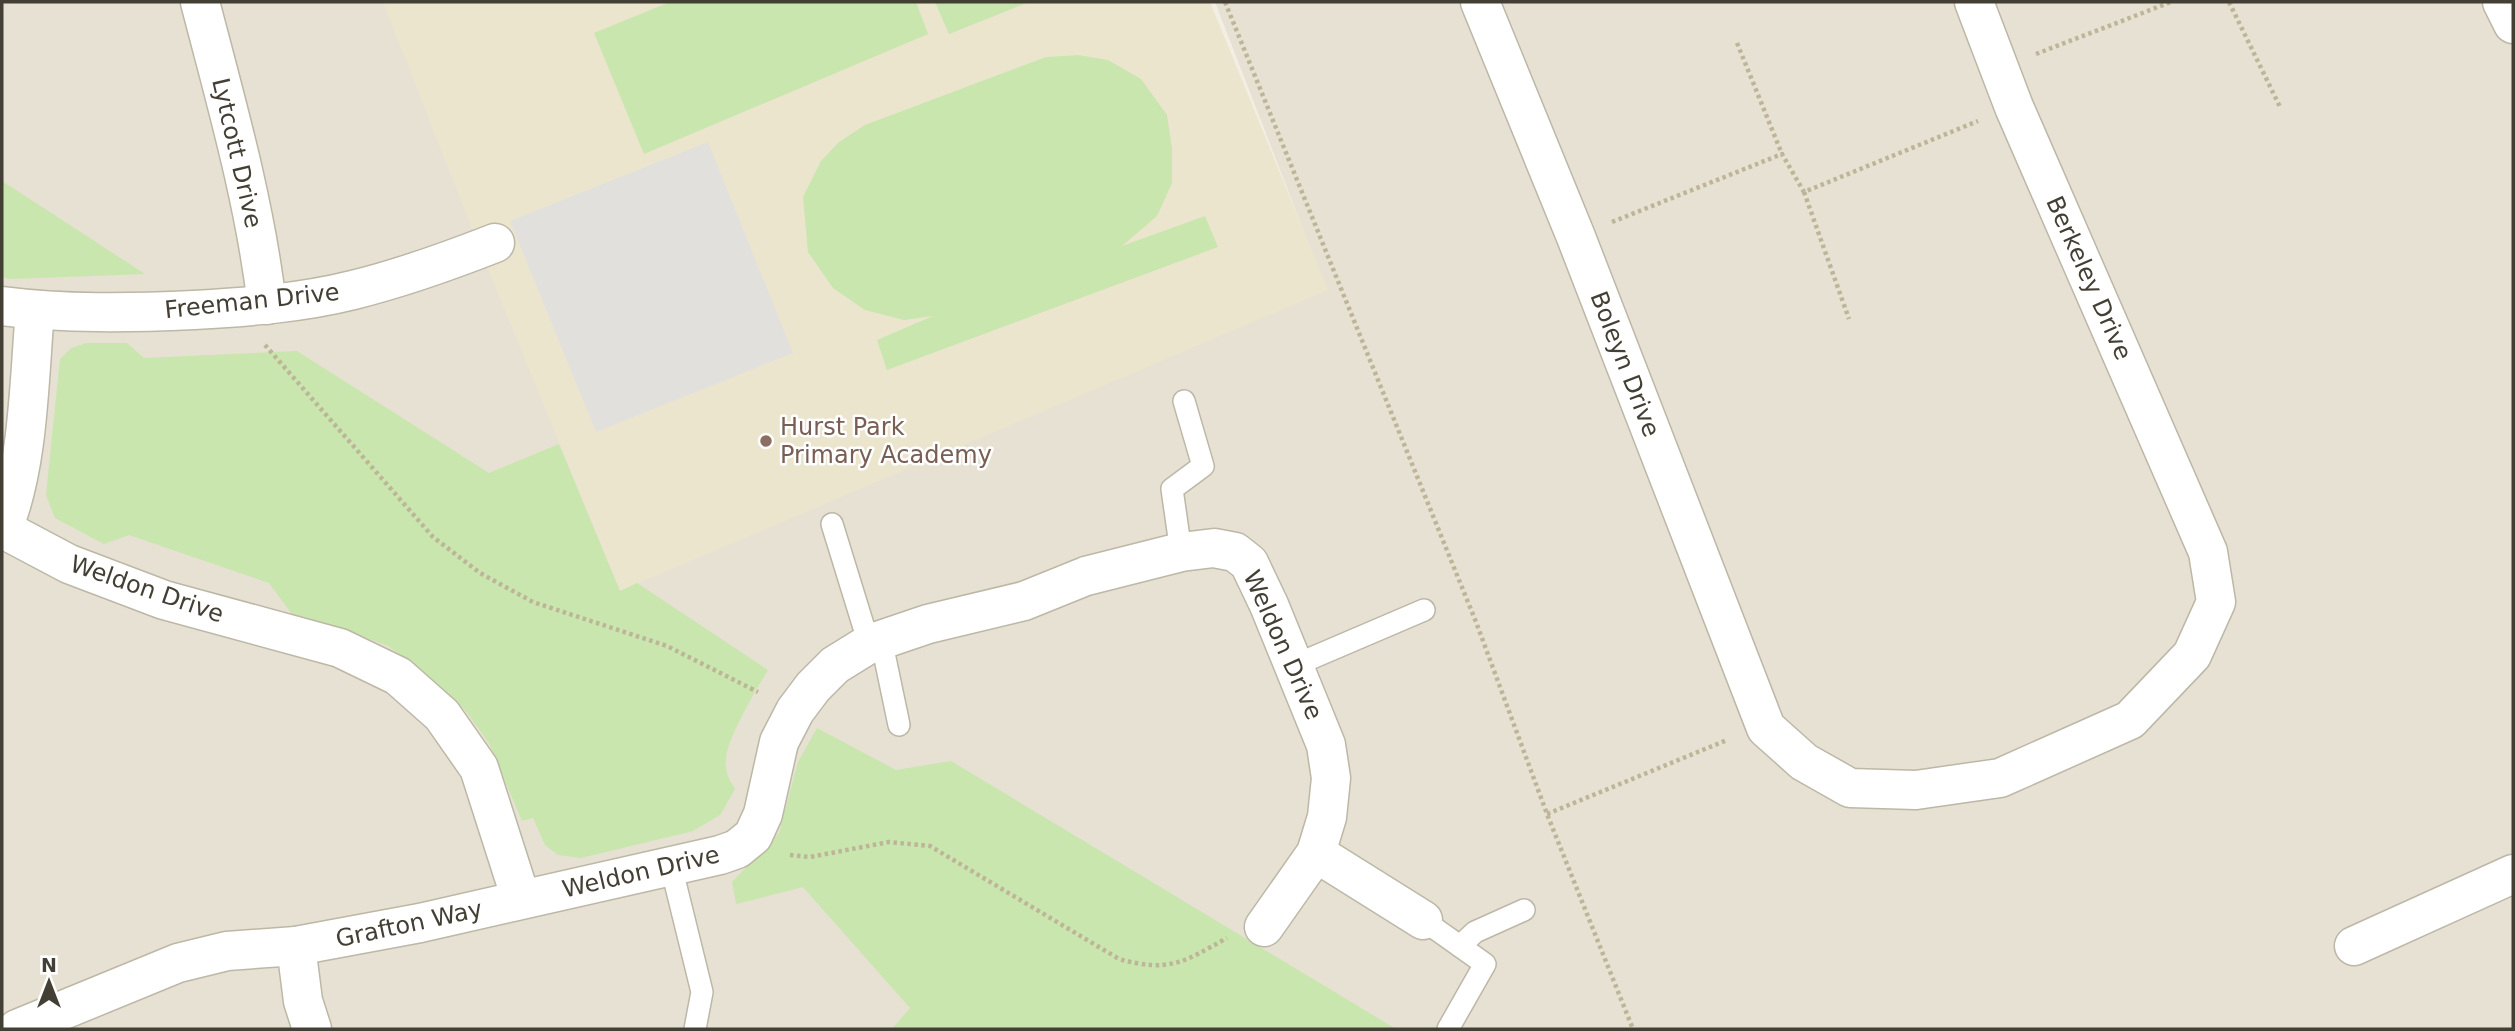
<svg xmlns="http://www.w3.org/2000/svg" width="2515" height="1031" viewBox="0 0 2515 1031" font-family="'DejaVu Sans',sans-serif">
	<style>
		.residential { fill: #e6e1d2 }
		.education { fill: #ebe5ce }
		.green { fill: #c8e6ad }
		.parking { fill: #e2e0dc }
		.lines { fill: none; stroke-linecap: round; stroke-linejoin: round }
		.lane-casing { stroke: #bdb7a7; stroke-width: 24 }
		.street-casing { stroke: #bdb7a7; stroke-width: 41 }
		.path { stroke: #beb498; stroke-width: 4.5; stroke-dasharray: 3.5 3.5; stroke-linecap: butt }
		.lane { stroke: #fff; stroke-width: 21 }
		.street { stroke: #fff; stroke-width: 38 }
		.education-dot { fill: #8d6e63; stroke: #fff; stroke-width: 2.5 }
		.labels { text-anchor: middle; dominant-baseline: central; stroke-width: 5; stroke-linejoin: round; paint-order: stroke }
		.street-label { font-size: 24px; fill: #433f34; stroke: #fff }
		.education-label { font-size: 24px; fill: #785e54; stroke: #fff; text-anchor: start }
	</style>
	<rect width="100%" height="100%" fill="#f2eee4"/>
	<!-- residential -->
	<path class="residential" d="M2,2H385L1327,291L1215,2H2513V1029H2Z"/>
	<!-- education -->
	<path class="education" d="M383,2H1210L1328,290L620,591L488,269Z"/>
	<!-- green -->
	<g class="green">
		<path d="M670,2H916L928,34L644,154L594,33Z"/>
		<path d="M935,2H1029L949,34Z"/>
		<path d="M1078,55L1108,60L1141,79L1167,115L1172,149V183L1157,216L1122,246L1205,216L1218,247L887,370L877,340L933,316L904,320L865,310L833,288L808,252L803,197L821,161L839,142L865,125L1046,57Z"/>
		<path d="M2,181L145,274L10,279L2,277Z"/>
		<path d="M87,343H127L144,358L297,351L489,473L559,444L620,591L637,583L768,670C757,688 727,739 726,758C724,771 729,779 735,789L720,815L693,831L581,858L558,855L545,845L533,818L522,821L489,743L465,710L419,668L388,646L343,629L294,617L269,583L129,535L104,544L55,518L46,495L60,359L71,348Z"/>
		<path d="M817,728L896,770L951,761L1396,1029H892L910,1008L803,887L736,904L732,882L779,833L798,762Z"/>
	</g>
	<!-- parking -->
	<path class="parking" d="M708,142L793,353L596,432L510,221Z"/>
	<g class="lines">
		<defs>
			<g id="lane">
				<path d="M832,524L869,644"/>
				<path d="M1181,552L1172,489L1203,466L1184,401"/>
				<path d="M881,639L899,725"/>
				<path d="M1293,666L1424,610"/>
				<path d="M671,866L702,992L695,1029"/>
				<path d="M1423,920L1485,964L1448,1029"/>
				<path d="M1460,946L1475,932L1524,910"/>
			</g>
			<g id="street">
				<path d="M200,2C226,102 255,202 267,305"/>
				<path d="M1480,2L1576,237L1766,728L1804,762L1850,788L1916,790L2000,778L2130,720L2192,655L2216,602L2208,552L2014,107L1974,2"/>
				<path d="M2502,2L2513,24"/>
				<path d="M2,306C66,314 129,313 194,310C247,307 301,303 353,290C402,278 449,261 495,243"/>
				<path d="M3,529L69,564L164,600L340,648L398,676L442,715L479,768L521,899"/>
				<path d="M2,531C29,467 29,380 35,310"/>
				<path d="M1316,853L1423,920"/>
				<path d="M296,946L303,1001L312,1029"/>
				<path d="M2354,946L2513,874"/>
				<path d="M17,1029L178,963L227,951L296,946L420,923L720,855L737,849L753,836L763,814L779,742L795,711L813,687L835,665L869,644L928,624L1024,601L1086,576L1181,552L1214,548L1235,552L1249,563L1269,605L1326,745L1331,778L1327,817L1316,853L1264,927"/>
			</g>
		</defs>
		<!-- lane casing -->
		<use href="#lane" class="lane-casing"/>
		<!-- street casing -->
		<use href="#street" class="street-casing"/>
		<!-- path -->
		<g class="path">
			<path d="M1225,2L1476,622L1547,814L1633,1029"/>
			<path d="M2229,2L2281,109"/>
			<path d="M1737,43L1782,154"/>
			<path d="M2036,54L2171,2"/>
			<path d="M1804,192L1849,319"/>
			<path d="M1612,222L1782,154L1804,192L1978,121"/>
			<path d="M265,345L433,537L480,573L533,602L667,646L758,692"/>
			<path d="M1547,814L1727,740"/>
			<path d="M790,855L810,857L889,842L930,846L1119,959C1169,973 1184,962 1227,938"/>
		</g>
		<!-- lane -->
		<use href="#lane" class="lane"/>
		<!-- street -->
		<use href="#street" class="street"/>
	</g>
	<!-- markers -->
	<circle class="education-dot" cx="766" cy="441" r="7"/>
	<g class="labels">
		<!-- street labels -->
		<g class="street-label">
			<text transform="translate(237 153) rotate(77)">Lytcott Drive</text>
			<text transform="translate(2089 278) rotate(66)">Berkeley Drive</text>
			<text transform="translate(252 301) rotate(-6)">Freeman Drive</text>
			<text transform="translate(1625 364) rotate(69)">Boleyn Drive</text>
			<text transform="translate(147 589) rotate(19)">Weldon Drive</text>
			<text transform="translate(1283 645) rotate(66)">Weldon Drive</text>
			<text transform="translate(641 872) rotate(-13)">Weldon Drive</text>
			<text transform="translate(409 924) rotate(-12)">Grafton Way</text>
		</g>
		<!-- education labels -->
		<g class="education-label">
			<text x="780" y="427">Hurst Park<tspan x="780" dy="28">Primary Academy</tspan></text>
		</g>
	</g>
	<!-- border -->
	<rect width="2515" height="1031" fill="none" stroke="#433f34" stroke-width="7"/>
	<!-- north arrow -->
	<g transform="translate(49 982)" stroke="#ffffff" stroke-width="5" paint-order="stroke">
	<path d="M0-5L12 26L0 18L-12 26Z" fill="#433f34"/>
	<text y="-10" font-size="19" font-weight="bold" text-anchor="middle" fill="#433f34">N</text>
	</g>
</svg>
